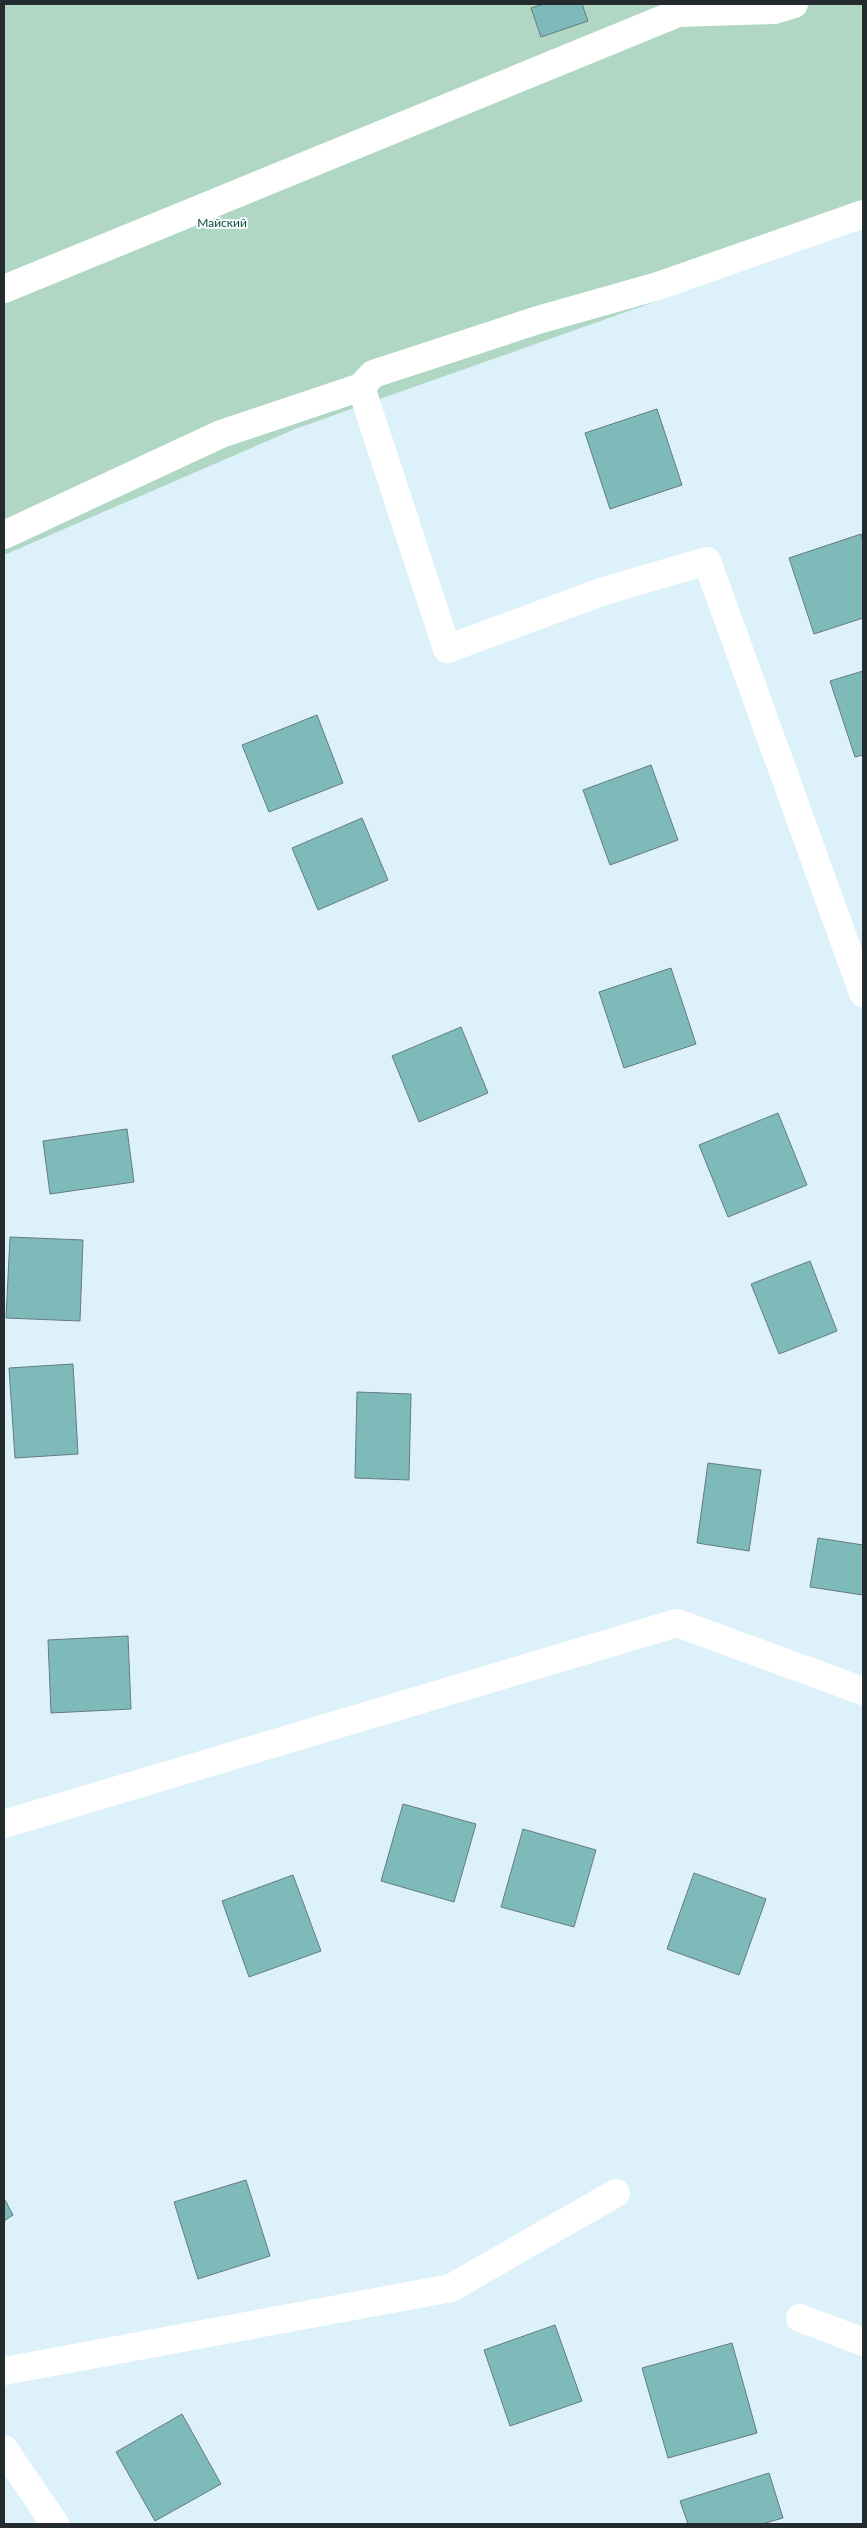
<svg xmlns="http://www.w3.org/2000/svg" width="867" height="2528" viewBox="0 0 867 2528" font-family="Lato,sans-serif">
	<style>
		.green { fill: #b0d6c4 }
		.building { fill: #7ebaba; stroke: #667c7c }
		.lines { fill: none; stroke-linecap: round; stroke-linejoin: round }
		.minor { stroke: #fff; stroke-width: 28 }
		.labels { text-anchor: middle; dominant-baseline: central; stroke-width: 4; stroke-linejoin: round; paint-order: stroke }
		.park-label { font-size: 12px; fill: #0e4e38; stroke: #f7fbfd }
	</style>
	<rect width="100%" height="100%" fill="#ddf1fb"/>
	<!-- green -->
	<path class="green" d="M4,4H863V228L295,429L4,555Z"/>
	<!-- building -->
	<g class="building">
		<path d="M544,4H582L588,21L541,37L531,8Z"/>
		<path d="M657,409L682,485L610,509L585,433Z"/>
		<path d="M861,534L863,541V618L814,634L789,558Z"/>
		<path d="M863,671V755L855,757L830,681Z"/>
		<path d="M317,715L343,783L269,812L242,745Z"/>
		<path d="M651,765L678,840L610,865L583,790Z"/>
		<path d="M362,818L388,880L318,910L292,848Z"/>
		<path d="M671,968L696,1044L624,1068L599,992Z"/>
		<path d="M461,1027L488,1093L419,1122L392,1056Z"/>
		<path d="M778,1113L807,1185L728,1217L699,1145Z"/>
		<path d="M127,1129L134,1182L50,1194L43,1141Z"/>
		<path d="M10,1237L83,1240L80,1321L6,1318Z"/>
		<path d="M810,1261L837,1331L779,1354L751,1284Z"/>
		<path d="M73,1364L78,1454L15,1458L9,1368Z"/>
		<path d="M357,1392L411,1394L409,1480L355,1478Z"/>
		<path d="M708,1463L761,1470L749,1551L697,1543Z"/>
		<path d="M818,1538L863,1545V1595L810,1587Z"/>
		<path d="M128,1636L131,1709L51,1713L48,1640Z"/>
		<path d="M403,1804L476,1824L454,1902L381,1881Z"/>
		<path d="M523,1829L596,1850L574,1927L501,1907Z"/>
		<path d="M694,1873L766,1899L739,1975L667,1949Z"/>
		<path d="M293,1875L321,1951L249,1977L222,1901Z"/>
		<path d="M246,2180L270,2256L198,2279L174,2202Z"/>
		<path d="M4,2198L13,2215L4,2221Z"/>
		<path d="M555,2325L582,2401L510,2426L484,2350Z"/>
		<path d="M732,2343L757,2433L668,2458L642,2368Z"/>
		<path d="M182,2414L221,2484L155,2521L116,2452Z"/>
		<path d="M769,2473L783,2518L762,2524H688L680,2501Z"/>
	</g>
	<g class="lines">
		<!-- minor -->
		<g class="minor">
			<path d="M863,214L658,286L538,320L373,374L361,387L447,649L604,591L707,561L863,993"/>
			<path d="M4,289L678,13L774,10L794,4"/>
			<path d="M4,535L221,434L361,387"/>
			<path d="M4,1824L677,1623L863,1691"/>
			<path d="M800,2318L863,2342"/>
			<path d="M4,2371L451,2288L616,2193"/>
			<path d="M4,2449L55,2524"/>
		</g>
	</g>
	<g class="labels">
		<!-- park labels -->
		<g class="park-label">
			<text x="222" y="222">Майский</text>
		</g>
	</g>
	<!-- border -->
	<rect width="867" height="2528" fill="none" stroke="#242b2f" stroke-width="10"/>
</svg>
